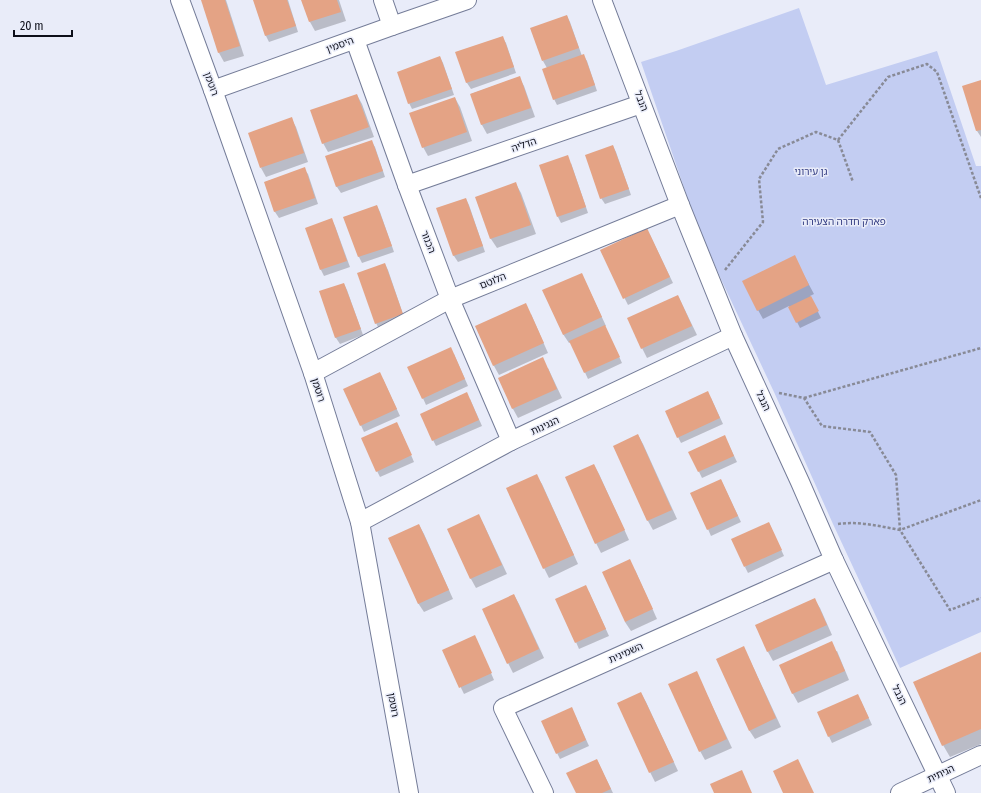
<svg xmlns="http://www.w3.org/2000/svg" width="981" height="793" viewBox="0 0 981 793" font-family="'Fira Sans Condensed','Noto Sans Hebrew',sans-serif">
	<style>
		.green { fill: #c3cdf2 }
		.shadow { fill: #0003 }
		.building { fill: #e4a385 }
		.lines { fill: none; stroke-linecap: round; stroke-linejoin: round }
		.minor-casing { stroke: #747c98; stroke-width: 20 }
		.path { stroke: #888a96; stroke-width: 2.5; stroke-dasharray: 3 2; stroke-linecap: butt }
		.minor { stroke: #fff; stroke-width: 18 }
		.labels { text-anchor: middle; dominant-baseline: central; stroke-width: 3; stroke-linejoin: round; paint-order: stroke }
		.street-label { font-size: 10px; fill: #0d0f1a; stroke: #e9ecf9 }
		.park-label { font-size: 10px; fill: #303a80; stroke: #e9ecf9 }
	</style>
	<rect width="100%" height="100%" fill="#e9ecf9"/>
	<!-- green -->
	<path class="green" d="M799,8L826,85L937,51L976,166H981V632L900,668L833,524L774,392L720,277L693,214L641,62L676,51Z"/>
	<!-- shadow -->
	<g class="shadow">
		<path d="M202,0H226L244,56L224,62L219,53Z"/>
		<path d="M255,0H288L298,32L269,42L266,36Z"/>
		<path d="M302,0H339L346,21L315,31L310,22Z"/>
		<path d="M567,16L570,22L582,56L583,55L587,61L597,91L557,105L554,99L547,68L543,61Z"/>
		<path d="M502,37L506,43L516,73L471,89L467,83L457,53Z"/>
		<path d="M440,57L443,63L454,95L412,109L409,103Z"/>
		<path d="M519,77L524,86L535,117L487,134L482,125L471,94Z"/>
		<path d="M981,81V137L977,131Z"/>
		<path d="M357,95L362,104L374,137L328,152L323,143Z"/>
		<path d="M455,98L460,107L472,141L428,156L423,147Z"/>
		<path d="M291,118L296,127L308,162L266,177L261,168Z"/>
		<path d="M371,141L375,147L385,177L341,193L337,187L327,157Z"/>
		<path d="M613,146L616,152L631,195L605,204L601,198Z"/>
		<path d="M571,163L588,213L561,223L558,217Z"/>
		<path d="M304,169L308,174L318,204L279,218L275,212L265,182Z"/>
		<path d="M516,184L521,193L536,234L497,248L491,239L477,197Z"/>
		<path d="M466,199L469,205L485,252L458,262L454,256L438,209Z"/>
		<path d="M377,206L380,212L394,252L362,263L359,257L345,217Z"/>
		<path d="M332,220L335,226L350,267L324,276L321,270Z"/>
		<path d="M650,235L673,283L628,305L601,251Z"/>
		<path d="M385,264L388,270L405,320L379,329L376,323Z"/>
		<path d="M799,266L814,294L810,296L821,318L800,328L789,306L763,319L758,310Z"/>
		<path d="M586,283L606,326H605L622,363L588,379L571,342L569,343L563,334Z"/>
		<path d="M344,284L347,290L363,335L340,344L336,338L320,292Z"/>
		<path d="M678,296L683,306L697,335L647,358L642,348Z"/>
		<path d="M531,314L548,353L499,375L494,366L476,327Z"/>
		<path d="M454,354L468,386L426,405L409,367Z"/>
		<path d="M548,368L562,398L518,418L513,409L499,379Z"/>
		<path d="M383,379L400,416L364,432L345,390Z"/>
		<path d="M711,398L723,424L681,443L678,437Z"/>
		<path d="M470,399L482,426L436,446L433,440Z"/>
		<path d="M400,429L414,462L380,477L377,471Z"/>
		<path d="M638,435L643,444L677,519L653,530L648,521Z"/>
		<path d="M728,443L737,462L702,478L690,453Z"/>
		<path d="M594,465L599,474L629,540L601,553L596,543Z"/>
		<path d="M536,475L542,484L578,564L549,578L544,568Z"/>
		<path d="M721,480L741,522L711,536L692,493Z"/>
		<path d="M479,516L484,525L507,574L476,588L471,579L448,530Z"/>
		<path d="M769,523L784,556L748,573L745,567Z"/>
		<path d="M419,525L424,534L453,599L424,612L418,603Z"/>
		<path d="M635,570L657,619L631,631L625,622Z"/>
		<path d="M589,592L609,636L579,649L557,599Z"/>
		<path d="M514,595L519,604L544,658L513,673L508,663Z"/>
		<path d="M814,599L820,608L832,635L773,661L768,652L756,626Z"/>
		<path d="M478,643L494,680L464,694L443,651Z"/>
		<path d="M837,651L849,680L798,703L793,694L780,666Z"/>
		<path d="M981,653V744L950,757L943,745Z"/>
		<path d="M748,656L781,727L755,739L749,730Z"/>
		<path d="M701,682L732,748L705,760L700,751Z"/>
		<path d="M641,693L646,702L678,771L655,782L650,772Z"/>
		<path d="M861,701L872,725L832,743L818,713Z"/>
		<path d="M575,715L589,746L560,759L557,753Z"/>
		<path d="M597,760L613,793H577Z"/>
	</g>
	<!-- building -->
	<g class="building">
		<path d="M201,0H225L240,46L218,53Z"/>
		<path d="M253,0H287L296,26L265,36Z"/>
		<path d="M301,0H337L341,12L309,22Z"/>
		<path d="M567,15L579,48L542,61L530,28Z"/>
		<path d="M503,36L514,67L466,83L455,52Z"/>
		<path d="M584,54L595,85L553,100L542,69Z"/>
		<path d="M440,56L452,89L408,104L397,72Z"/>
		<path d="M520,76L531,108L481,125L470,94Z"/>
		<path d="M981,80V130L976,131L962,86Z"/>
		<path d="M357,94L369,127L322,144L310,110Z"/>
		<path d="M455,97L467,132L422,148L409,113Z"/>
		<path d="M292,117L304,153L260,168L248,133Z"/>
		<path d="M372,140L383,171L336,187L325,156Z"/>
		<path d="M613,145L629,189L600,199L585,155Z"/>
		<path d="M568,155L586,207L557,217L539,165Z"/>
		<path d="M305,167L315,198L274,212L264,182Z"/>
		<path d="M516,182L531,225L490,239L475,197Z"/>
		<path d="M466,198L483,246L453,256L436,208Z"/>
		<path d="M377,205L392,246L358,257L343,217Z"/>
		<path d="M332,218L347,261L320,270L305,228Z"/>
		<path d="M647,228L670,277L623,299L600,250Z"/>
		<path d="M795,255L809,285L757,311L742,281Z"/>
		<path d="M385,263L403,314L375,324L357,273Z"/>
		<path d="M582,273L602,317L563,335L542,290Z"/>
		<path d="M344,283L361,329L335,338L319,291Z"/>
		<path d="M678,295L692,326L641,349L627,318Z"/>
		<path d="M811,296L819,311L796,323L788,307Z"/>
		<path d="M526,303L544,343L493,366L475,326Z"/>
		<path d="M605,325L620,357L584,373L569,341Z"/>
		<path d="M451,347L465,379L422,399L407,367Z"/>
		<path d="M543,357L557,389L512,409L498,378Z"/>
		<path d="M380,372L397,409L360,426L343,389Z"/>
		<path d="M708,391L720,418L677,438L665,411Z"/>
		<path d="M467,392L479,420L432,441L420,414Z"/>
		<path d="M397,422L412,455L376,472L361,438Z"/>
		<path d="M638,434L672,510L647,521L613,446Z"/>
		<path d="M725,435L734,456L698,472L688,452Z"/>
		<path d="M594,464L625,530L595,544L565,477Z"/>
		<path d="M537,474L574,555L543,569L506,488Z"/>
		<path d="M721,479L738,516L707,530L690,493Z"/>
		<path d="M479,514L502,565L470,579L447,529Z"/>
		<path d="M769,522L782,550L744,567L731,539Z"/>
		<path d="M419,524L449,590L418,604L388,538Z"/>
		<path d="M630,559L653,609L625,622L602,572Z"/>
		<path d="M586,585L606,629L575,643L555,599Z"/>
		<path d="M514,594L539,649L507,664L482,609Z"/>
		<path d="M815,598L827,625L767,652L755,625Z"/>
		<path d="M475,635L492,673L459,688L442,650Z"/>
		<path d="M832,641L845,671L792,694L779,665Z"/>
		<path d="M744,646L776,718L749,731L716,659Z"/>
		<path d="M981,652V729L942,746L913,682Z"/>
		<path d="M697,671L727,739L699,752L668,684Z"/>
		<path d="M641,692L674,762L649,773L617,703Z"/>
		<path d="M858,694L869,718L828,737L817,712Z"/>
		<path d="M572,707L586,740L556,754L541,721Z"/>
		<path d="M597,759L611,789L602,793H576L566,773Z"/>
		<path d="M798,759L814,793H783L773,771Z"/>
		<path d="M742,770L752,793H714L710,784Z"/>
	</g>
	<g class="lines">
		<defs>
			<g id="minor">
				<path d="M180,0L213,90L313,373L360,522L409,793"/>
				<path d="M383,0L392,26"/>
				<path d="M602,0L680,205L733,336L800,482L834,560L946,793"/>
				<path d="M355,40L407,185L450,299L511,441"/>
				<path d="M213,90L392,26L467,0"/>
				<path d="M407,185L641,104"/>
				<path d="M313,373L450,299L680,205"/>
				<path d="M360,522L511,441L733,336"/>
				<path d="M544,793L503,708L834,560"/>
				<path d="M900,793L981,755"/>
			</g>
		</defs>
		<!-- minor casing -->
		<use href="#minor" class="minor-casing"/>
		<!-- path -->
		<g class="path">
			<path d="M838,140L853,182"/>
			<path d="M725,270L763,222L759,179L778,149L816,132L838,140L888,77L927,64L937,72L981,198"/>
			<path d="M779,393L804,398L822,426L870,432L896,475L900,530L981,500"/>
			<path d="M804,398L981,348"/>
			<path d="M838,524C858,521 879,526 900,530L950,610L981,598"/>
		</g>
		<!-- minor -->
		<use href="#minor" class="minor"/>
	</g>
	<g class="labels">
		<!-- street labels -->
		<g class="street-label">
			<text transform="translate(340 45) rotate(-20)">היסמין</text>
			<text transform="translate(211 84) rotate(70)">רוטמן</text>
			<text transform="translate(641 101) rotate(69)">הנבל</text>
			<text transform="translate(524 145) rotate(-19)">הדליה</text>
			<text transform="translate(428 242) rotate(69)">הכנור</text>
			<text transform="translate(493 281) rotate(-22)">הלוטם</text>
			<text transform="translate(318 390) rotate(73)">רוטמן</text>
			<text transform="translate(763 401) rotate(65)">הנבל</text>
			<text transform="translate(545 426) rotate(-25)">הנגינות</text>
			<text transform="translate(626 653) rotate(-24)">השמינית</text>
			<text transform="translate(899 695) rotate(64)">הנבל</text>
			<text transform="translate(393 705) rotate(80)">רוטמן</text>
			<text transform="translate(941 774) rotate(-25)">הגיתית</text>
		</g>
		<!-- park labels -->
		<g class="park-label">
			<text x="811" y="172">גן עירוני</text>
			<text x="844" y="222">פארק חדרה הצעירה</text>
		</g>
	</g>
	<!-- scale -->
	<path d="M14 30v6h58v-6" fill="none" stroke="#0d0f1a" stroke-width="2"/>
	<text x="20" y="30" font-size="12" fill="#0d0f1a" stroke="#e9ecf9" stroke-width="3" paint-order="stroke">20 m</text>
</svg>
